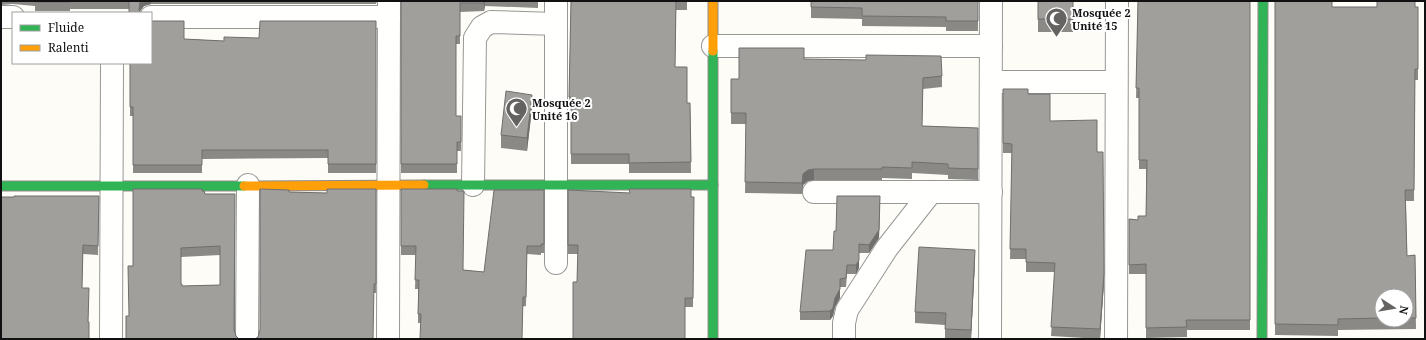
<svg xmlns="http://www.w3.org/2000/svg" width="1426" height="340" viewBox="0 0 1426 340" font-family="'Noto Serif',serif">
	<style>
		.lines { fill: none; stroke-linecap: round; stroke-linejoin: round }
		.street-casing { stroke: #979795; stroke-width: 24 }
		.fast-casing { stroke: #8e8d8b; stroke-width: 11 }
		.slow-casing { stroke: #8e8d8b; stroke-width: 11 }
		.street { stroke: #fffffe; stroke-width: 22 }
		.fast { stroke: #30b455; stroke-width: 9 }
		.slow { stroke: #ff9f0a; stroke-width: 9 }
		.wall { fill: #8a8986; fill-rule: evenodd }
		.shaded-wall { fill: #716f6d }
		.building { fill: #a19f9c; stroke: #716f6d; fill-rule: evenodd }
		.labels { text-anchor: middle; dominant-baseline: central; stroke-width: 4; stroke-linejoin: round; paint-order: stroke }
		.poi-label { font-size: 11px; font-weight: bold; fill: #111; stroke: #fff; text-anchor: start }
	</style>
	<rect width="100%" height="100%" fill="#fdfcf7"/>
	<g class="lines">
		<defs>
			<g id="street">
				<path d="M1,17H13"/>
				<path d="M151,17H389"/>
				<path d="M713,46H991"/>
				<path d="M991,82H1116"/>
				<path d="M473,185L475,38L482,27L491,22L556,24"/>
				<path d="M814,192H991"/>
				<path d="M556,263V1"/>
				<path d="M111,339L112,63"/>
				<path d="M247,339L248,185"/>
				<path d="M388,339L389,1"/>
				<path d="M844,339V323L847,310L887,248L931,192"/>
				<path d="M990,339L991,1"/>
				<path d="M1116,339L1117,1"/>
			</g>
			<g id="fast">
				<path d="M713,51V339"/>
				<path d="M424,185H713"/>
				<path d="M1,186H244"/>
				<path d="M1262,339L1263,1"/>
			</g>
			<g id="slow">
				<path d="M713,1V51"/>
				<path d="M244,186L424,185"/>
			</g>
		</defs>
		<!-- street casing -->
		<use href="#street" class="street-casing"/>
		<!-- fast casing -->
		<use href="#fast" class="fast-casing"/>
		<!-- slow casing -->
		<use href="#slow" class="slow-casing"/>
		<!-- street -->
		<use href="#street" class="street"/>
		<!-- fast -->
		<use href="#fast" class="fast"/>
		<!-- slow -->
		<use href="#slow" class="slow"/>
	</g>
	<!-- wall -->
	<g class="wall">
		<path d="M1,1H377L376,4H151L144,6L140,11V13L129,9H70V11H35V6L13,4L1,5Z"/>
		<path d="M401,1H538V8L485,6L484,11L460,12V44H456V116H461V151H457V173H401Z"/>
		<path d="M571,1H687V10H676L675,67L687,103H690L691,173H629V164H571V107H569Z"/>
		<path d="M811,1H978V31H946V27L862,26V19L811,18Z"/>
		<rect x="1038" y="1" width="35" height="31"/>
		<path d="M1138,1H1250V330H1187V337L1146,338V274H1129V219L1138,220L1146,216V169H1139V98H1136Z"/>
		<path d="M1275,1L1332,7H1418V80H1415L1414,201H1406L1407,256L1415,255L1416,329L1338,330V336L1275,335ZM1382,296H1406V320H1382Z"/>
		<path d="M376,21V173H328V158L202,159V173H133V116H130V64H128V63H151L184,39L224,41L259,38Z"/>
		<path d="M804,59L942,76V87L923,89L922,126L978,128V180L948,179V175L912,173V179L882,178V180H814L808,181L803,185L802,194L745,193L746,124H731V79H739Z"/>
		<path d="M1003,89L1028,94L1050,121L1097,152L1104,283L1100,339L1051,336L1055,272H1026V259H1010L1012,153H1003Z"/>
		<path d="M532,108L527,151L501,148V135Z"/>
		<path d="M376,189V293H374L258,337L260,330L289,192L327,193Z"/>
		<path d="M401,189L463,270L484,272L544,190V253H541V255L527,254L526,306L421,323H418V289H415L416,255H401Z"/>
		<path d="M568,190L694,197L693,307H685L577,282L578,254H568Z"/>
		<path d="M202,191L205,194H235V330L236,336L129,316L133,266ZM220,255V285L182,286L181,284V257Z"/>
		<path d="M99,196L98,255L83,254L82,288L89,297L88,322L89,339L14,197Z"/>
		<path d="M880,204L879,238L869,253H859V268L856,274H847L846,287H840V298L835,307L833,316L830,320H800V312L833,250L836,231Z"/>
		<path d="M975,261L971,339H945V325L915,323V312Z"/>
	</g>
	<!-- shaded-wall -->
	<g class="shaded-wall">
		<path d="M141,1H151V4L144,6L140,11V13L139,9L140,2Z"/>
		<path d="M484,1H485V6L484,11Z"/>
		<path d="M532,95V108L527,151V138Z"/>
		<path d="M814,169V180L808,181L803,185L802,194V183L803,174L808,170Z"/>
		<path d="M880,196L879,238L869,253V245Z"/>
		<path d="M975,250V261L971,339V330Z"/>
		<path d="M859,260V268L856,274V265Z"/>
		<path d="M1104,273V283L1100,339V329Z"/>
		<path d="M840,289V298L835,307L833,316L830,320V311L835,298Z"/>
	</g>
	<!-- building -->
	<g class="building">
		<rect x="35" y="1" width="35" height="1"/>
		<path d="M129,1H141L140,2L139,9L140,13H129Z"/>
		<path d="M401,1H484V3H460V36H456V116H461V142H457V164H401Z"/>
		<path d="M571,1H676L675,67H687V103H690L691,162L629,163V154H571V97H569Z"/>
		<path d="M811,1H978V21H946V17L862,16V8L811,7Z"/>
		<rect x="1038" y="1" width="35" height="18"/>
		<path d="M1138,1H1250V320H1186L1187,327L1146,328V264L1129,265V219L1138,220V216H1146L1147,160H1139V88H1136Z"/>
		<path d="M1275,1H1332V7H1377V1H1415V7H1418V69H1415L1414,190H1405L1407,256L1415,255L1416,318H1406V296H1382V318L1338,319V325L1275,324Z"/>
		<path d="M151,21H184V39L224,41V37L259,38L260,21H376V164H328V150H202V165H133V107H130V63H151Z"/>
		<path d="M739,48H804V59L866,60V55L941,56L942,76L923,78L922,126L978,128V169L948,168V164L912,162V168L882,167V169H814L808,170L803,174L802,183L745,182L746,113H731V79H739Z"/>
		<path d="M1003,89H1028V94H1050V121L1097,120V152H1103L1104,273L1100,329L1051,327L1055,263L1026,262V249H1010L1012,144L1003,143Z"/>
		<path d="M506,91L532,95L527,138L501,135Z"/>
		<path d="M133,189H202V191H204L205,194H235L234,330L236,336L239,339H126V316H129L128,266H133ZM220,246V285L182,286V284H181V248Z"/>
		<path d="M260,189L289,190V192L327,193V189H376V284H374L373,339H255L258,337L260,330Z"/>
		<path d="M401,189H457V191H464L463,270L484,272L494,190H544V244H541V246H527L526,297H523L522,339H420L421,314H418L419,280H415L416,246H401Z"/>
		<path d="M629,189H691V197H694L693,298H685V339H573V282H577L578,245H568V190L630,193Z"/>
		<path d="M14,196H99L98,246L83,245L82,288H89L88,322H89V339H1V197H14Z"/>
		<path d="M837,196H880L879,230L869,245L859,244V260L856,265H847L846,278L840,279V289L835,298L833,308L830,311L800,312L806,250H833L834,231H836Z"/>
		<path d="M919,247L975,250L971,330L945,329L946,313L915,312Z"/>
	</g>
	<!-- icons -->
	<defs>
		<symbol id="mosque-pin" viewBox="-11 -11 22 30"><path d="M0 17L-7.5 6A9.5 9.5 0 1 1 7.5 6Z" fill="#646362" stroke="#fff"/><path d="M3.5-4.9A6 6 0 1 0 3.5 4.9A5 5 0 1 1 3.5-4.9Z" fill="#fff"/></symbol>
	</defs>
	<g fill-rule="evenodd">
		<use href="#mosque-pin" x="1044" y="6" width="25" height="34"/>
		<use href="#mosque-pin" x="504" y="96" width="25" height="34"/>
	</g>
	<g class="labels">
		<!-- poi labels -->
		<g class="poi-label">
			<text x="1072" y="12">Mosquée 2<tspan x="1072" dy="13">Unité 15</tspan></text>
			<text x="532" y="102">Mosquée 2<tspan x="532" dy="13">Unité 16</tspan></text>
		</g>
	</g>
	<!-- border -->
	<rect width="1426" height="340" fill="none" stroke="#111111" stroke-width="4"/>
	<!-- legend -->
	<rect x="12" y="12" width="140" height="52" fill="#ffffff" stroke="#a0a0a0"/>
	<rect x="20" y="25" width="20" height="6" fill="#30b455" stroke="#a0a0a0"/>
	<text x="48" y="32" font-size="12" fill="#111111">Fluide</text>
	<rect x="20" y="45" width="20" height="6" fill="#ff9f0a" stroke="#a0a0a0"/>
	<text x="48" y="52" font-size="12" fill="#111111">Ralenti</text>
	<!-- north arrow -->
	<g transform="translate(1394 308) rotate(102)"><circle r="19" fill="#ffffff" stroke="#a0a0a0"/>
	<path d="M0-3L7 15L0 10L-7 15Z" fill="#646362"/>
	<text y="-6" font-size="11" font-weight="bold" text-anchor="middle" fill="#111111">N</text>
	</g>
</svg>
